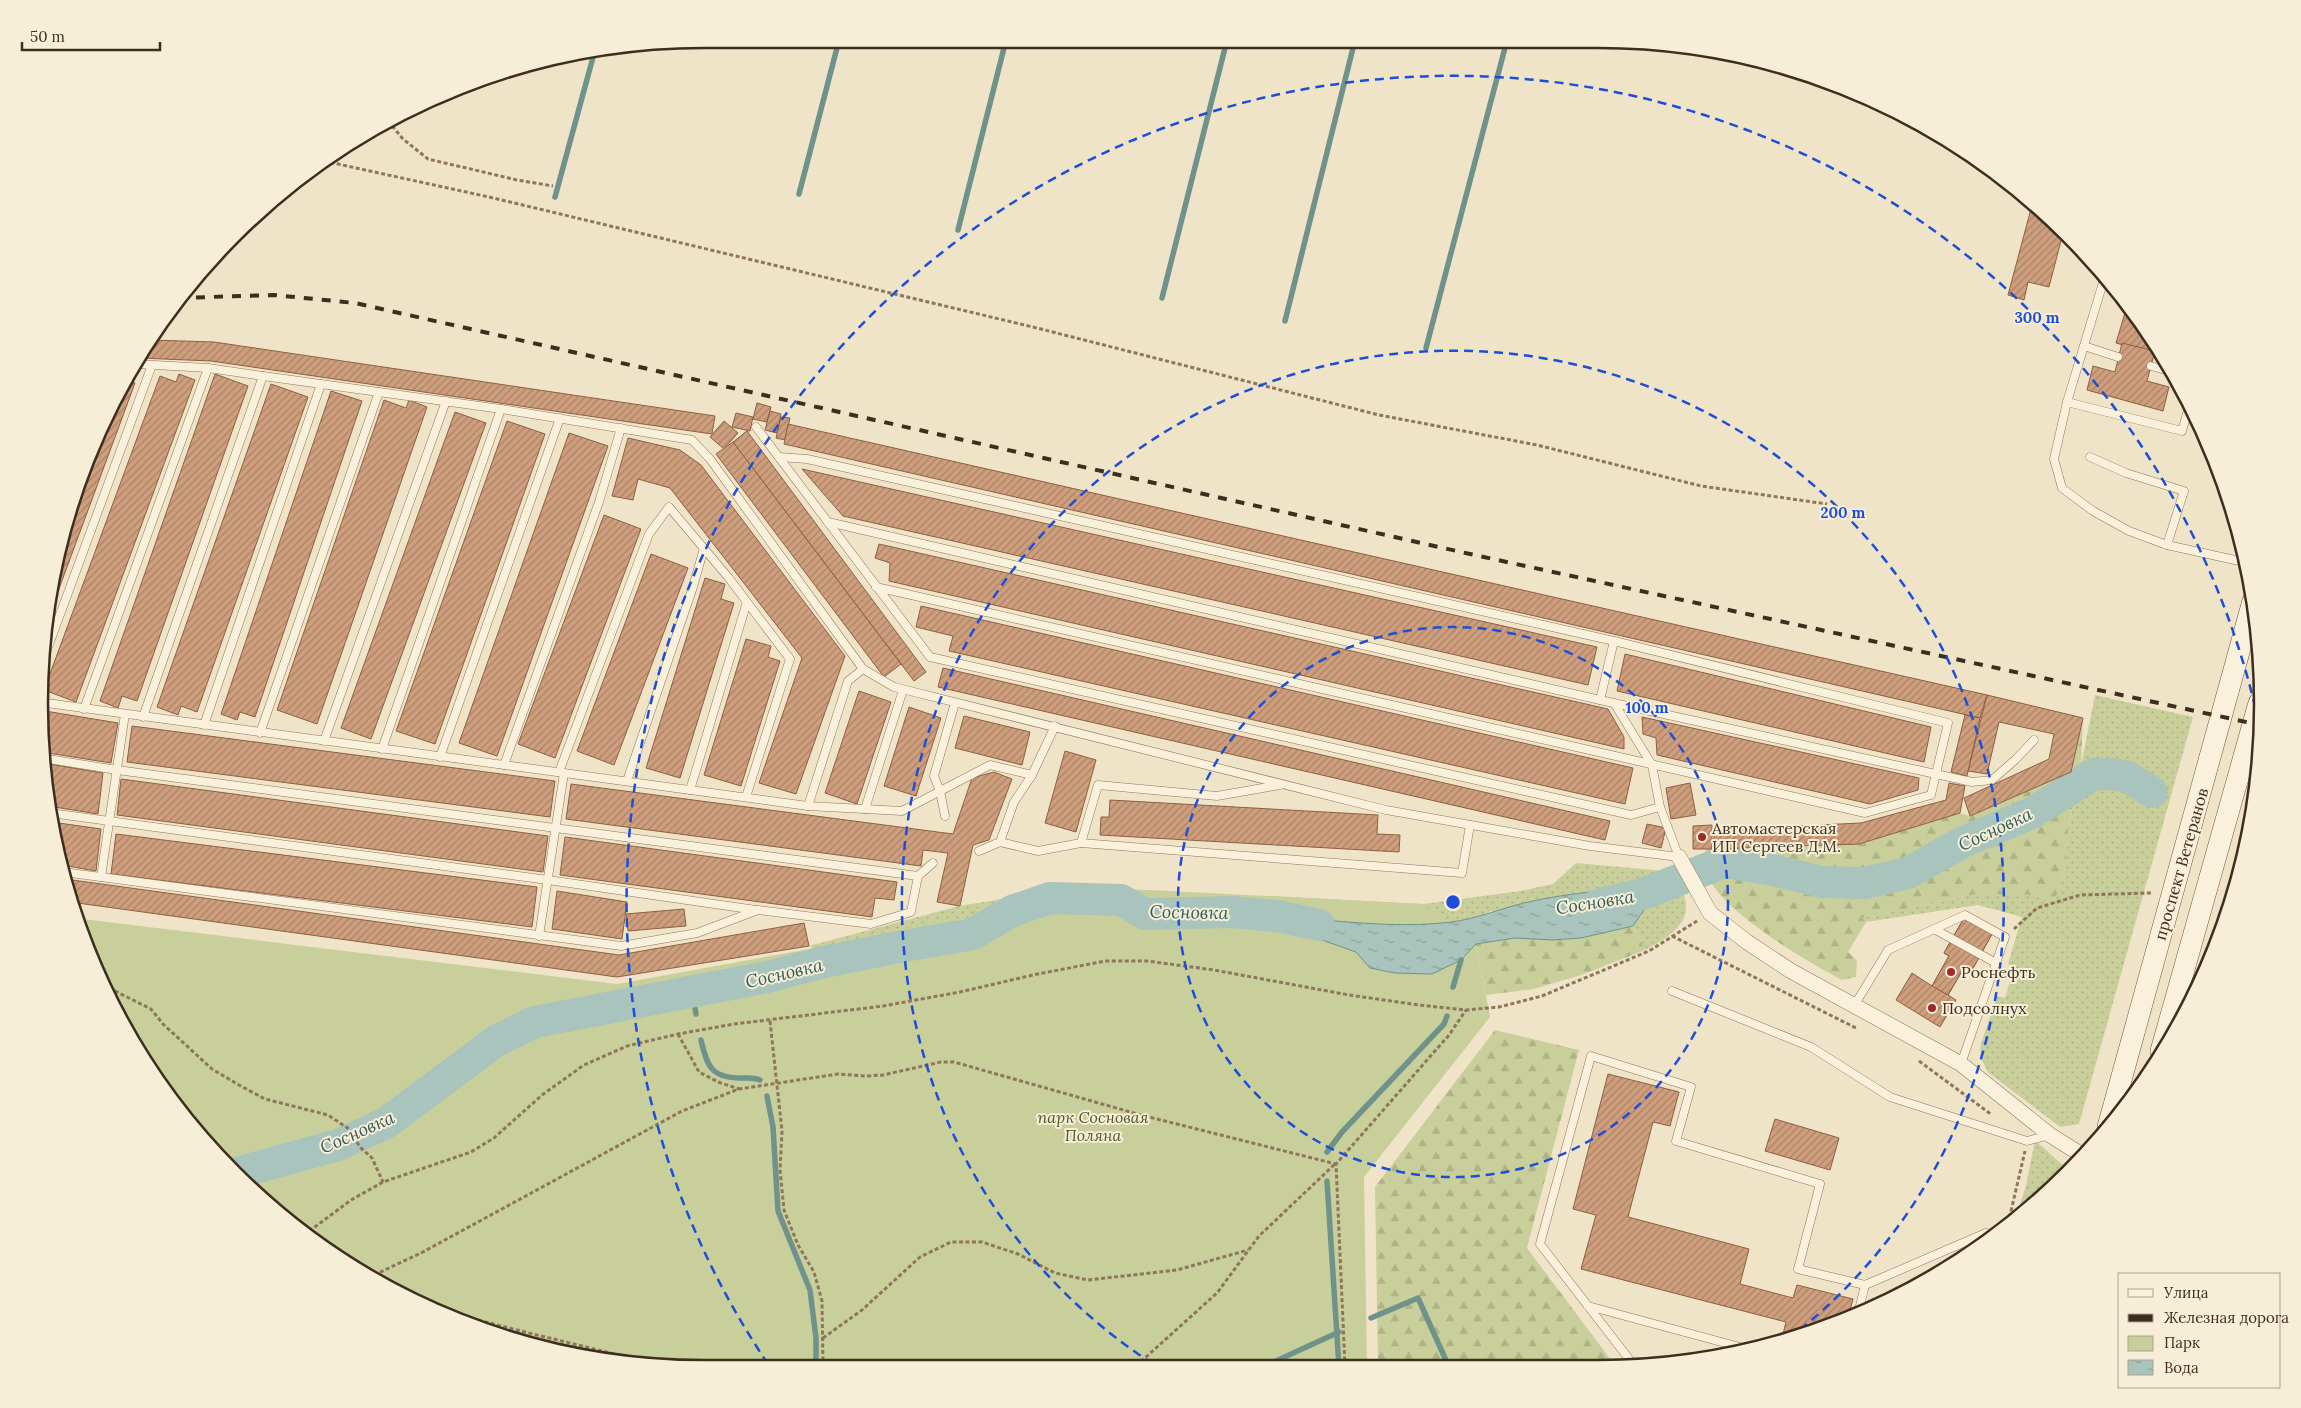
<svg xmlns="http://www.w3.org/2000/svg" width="2301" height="1408" viewBox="0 0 2301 1408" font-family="Lora,serif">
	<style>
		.grass { fill: url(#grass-dots) }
		.forest { fill: url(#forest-firs) }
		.park { fill: #c9cf9b }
		.water { fill: url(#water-ripples); stroke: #6f938a }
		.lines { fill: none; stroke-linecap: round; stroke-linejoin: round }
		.stream { stroke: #6f938a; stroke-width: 5.5 }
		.river { stroke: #a9c4bc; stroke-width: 32 }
		.building { fill: url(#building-hatch); stroke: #8d5f41 }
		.lane-casing { stroke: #8d765c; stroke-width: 9 }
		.street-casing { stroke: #8d765c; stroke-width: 16 }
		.secondary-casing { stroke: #6f573f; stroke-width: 22 }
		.path { stroke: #8d765c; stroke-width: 3; stroke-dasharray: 4 2.5; stroke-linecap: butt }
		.lane { stroke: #faf1dc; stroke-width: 8 }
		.street { stroke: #faf1dc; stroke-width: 15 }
		.secondary { stroke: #faf1dc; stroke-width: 21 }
		.rail { stroke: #3d2e20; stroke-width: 4; stroke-dasharray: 9 9; stroke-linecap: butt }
		.ring { fill: none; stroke: #1d4ed8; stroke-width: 2.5; stroke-dasharray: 9 6 }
		.poi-dot { fill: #9e2a2b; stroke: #f7eed8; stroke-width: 2 }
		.labels { text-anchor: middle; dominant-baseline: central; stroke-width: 4; stroke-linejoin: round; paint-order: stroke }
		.poi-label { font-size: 16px; fill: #3d2e20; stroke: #f7eed8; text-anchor: start }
		.street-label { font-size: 16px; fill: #3d2e20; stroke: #f7eed8 }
		.park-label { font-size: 16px; font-style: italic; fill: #4d5a26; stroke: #f7eed8 }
		.water-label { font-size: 18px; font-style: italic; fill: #2f5d5a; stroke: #f7eed8 }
		.rim { fill: none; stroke: #3d2e20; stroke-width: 2.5 }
		.centre { fill: #1d4ed8; stroke: #f7eed8; stroke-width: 2.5 }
		.ring-label { font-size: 15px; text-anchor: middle; font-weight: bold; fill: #1d4ed8; stroke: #f7eed8; stroke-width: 4; stroke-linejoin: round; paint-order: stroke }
	</style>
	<defs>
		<pattern id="grass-dots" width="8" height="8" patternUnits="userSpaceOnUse" patternTransform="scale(1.25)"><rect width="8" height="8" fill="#c9cf9b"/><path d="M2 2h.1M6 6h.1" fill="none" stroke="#aeb285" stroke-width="1.8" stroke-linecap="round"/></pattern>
		<pattern id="forest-firs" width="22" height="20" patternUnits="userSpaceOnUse" patternTransform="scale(1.25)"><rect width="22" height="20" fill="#c9cf9b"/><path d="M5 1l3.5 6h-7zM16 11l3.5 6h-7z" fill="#aeb285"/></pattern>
		<pattern id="water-ripples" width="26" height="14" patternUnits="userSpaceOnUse" patternTransform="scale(1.25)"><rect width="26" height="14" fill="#a9c4bc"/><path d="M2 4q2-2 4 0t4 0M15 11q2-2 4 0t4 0" fill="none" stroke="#8ba098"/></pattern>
		<pattern id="building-hatch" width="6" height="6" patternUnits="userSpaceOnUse" patternTransform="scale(1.25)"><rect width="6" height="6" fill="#cf9f7d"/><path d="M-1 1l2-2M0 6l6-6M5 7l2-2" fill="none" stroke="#a98266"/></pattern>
	</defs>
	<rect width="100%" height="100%" fill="#f0e4c8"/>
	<!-- grass -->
	<g class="grass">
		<path d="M2095,695L2193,717L2079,1124L2060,1127L1988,1072L1981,1058L1980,1047L1997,996L2005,998L2014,967L2008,964L2022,917L1978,905L1866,922L1861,918L1975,894H2025L2055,900L2066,865L2068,831Z"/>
		<path d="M1576,863L1665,871C1674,876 1677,881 1682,891C1697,921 1668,938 1645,950L1633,926L1646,907L1491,911L1475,919L1449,922L824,953L809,946L959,906L1070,888L1186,900L1272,896L1423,904L1520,891L1553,884Z"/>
		<path d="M2035,1140L2067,1169V1171L2036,1204L2015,1219L2026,1186Z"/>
	</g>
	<!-- forest -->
	<g class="forest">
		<path d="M2083,718L2081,764L2068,831L2066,865L2055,900L2025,894H1975L1862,918L1866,922L1848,952L1857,961L1856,977L1842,980C1806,961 1728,915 1709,879C1705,871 1706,858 1705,849L1766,850L1864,843L1960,813L1970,816L2071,772Z"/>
		<path d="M1633,926L1645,950L1584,974L1534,989L1486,995L1476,944L1515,938L1552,940L1581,938Z"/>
		<path d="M1495,1030L1579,1050L1527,1248L1617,1368L1378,1367L1375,1187Z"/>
	</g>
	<!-- park -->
	<path class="park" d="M1058,888L1150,890L1423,904L1476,944L1490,1017L1364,1177L1367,1367L617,1364L450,1319L299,1232L233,1174L151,1074L74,918L617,984L847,942L928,922H969L1013,898Z"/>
	<!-- water -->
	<path class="water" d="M1625,888L1643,894L1646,907L1633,926L1581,938L1552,940L1515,938L1476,944L1461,960L1432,974L1395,973L1370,968L1356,952L1299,932L1276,916C1333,920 1394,929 1451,922C1476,919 1499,909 1524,903C1557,895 1591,892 1625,888Z"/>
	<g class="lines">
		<!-- stream -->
		<g class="stream">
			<path d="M799,194L838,44"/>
			<path d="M555,197L595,50"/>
			<path d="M958,230L1005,44"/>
			<path d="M1162,298L1226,44"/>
			<path d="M1285,321L1354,44"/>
			<path d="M1426,348L1506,44"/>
			<path d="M1453,987L1461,960"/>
			<path d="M692,992L696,1014"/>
			<path d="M701,1040C707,1066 711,1078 741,1078C748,1078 753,1077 760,1080"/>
			<path d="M767,1096L773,1127L778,1211L810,1290L816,1338V1364"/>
			<path d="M1327,1152L1342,1132L1444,1024L1447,1016"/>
			<path d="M1327,1181L1339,1367"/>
			<path d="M1371,1318L1418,1298L1449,1367"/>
			<path d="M1265,1366L1339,1332"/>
		</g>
		<!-- river -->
		<g class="river">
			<path d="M1599,904L1643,894L1724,862L1773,870L1822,882L1865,883L1908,873L1961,843L2032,813L2094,774H2110L2128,777L2152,792"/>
			<path d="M233,1174L338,1145L386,1123L496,1041L535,1022L767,977L824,962L893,948L973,934L1012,911L1050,898L1121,900L1145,914L1233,912L1283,917L1319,925"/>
		</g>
	</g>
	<!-- building -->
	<g class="building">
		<path d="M2032,205L2063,233L2049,287L2028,282L2024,300L2008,295Z"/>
		<path d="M2127,306L2162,356L2116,343Z"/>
		<path d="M151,340L214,342L715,416L712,434L211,361L139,358Z"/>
		<path d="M2122,343L2155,351L2147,381L2169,387L2163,411L2087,390L2093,366L2115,372Z"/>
		<path d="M179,374L195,380L76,702L44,690L160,376L176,382Z"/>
		<path d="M215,374L248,386L137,701L122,696L118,708L100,701Z"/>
		<path d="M126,380L135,383L43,632L44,617L74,490L107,410Z"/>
		<path d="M271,384L308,397L197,712L181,706L178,715L157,707Z"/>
		<path d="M331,391L362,401L255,717L240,712L237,720L221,714Z"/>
		<path d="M384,400L406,408L409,400L427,407L317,724L277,710Z"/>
		<path d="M757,403L771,407L767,422L753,419Z"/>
		<path d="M770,411L781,414L777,433L765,430Z"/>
		<path d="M455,412L486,423L371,739L341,728Z"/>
		<path d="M736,413L753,417L750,431L732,427Z"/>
		<path d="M781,417L790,418L785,440L776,438Z"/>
		<path d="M507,421L545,434L435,744L396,731Z"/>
		<path d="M724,421L738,433L724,449L710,437Z"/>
		<path d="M788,424L1292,538L1987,695L1980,718L784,444Z"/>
		<path d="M747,431L926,672L914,681L733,442Z"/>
		<path d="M569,433L608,446L497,756L459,743Z"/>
		<path d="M628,438L680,450L701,465L845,656L796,794L759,783L802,658L670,488L638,479L633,500L612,496Z"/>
		<path d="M733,442L901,664L884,677L716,454Z"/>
		<path d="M802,469L1597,647L1588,685L843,516Z"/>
		<path d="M604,515L641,529L555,758L518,744Z"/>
		<path d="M879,544L1608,709L1624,737V749L889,581L890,563L875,558Z"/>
		<path d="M651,554L688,568L614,765L577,751Z"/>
		<path d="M705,578L725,584L721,599L734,603L680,778L646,768Z"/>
		<path d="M921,606L1633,768L1625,804L949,651L953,636L916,627Z"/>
		<path d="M746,639L771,646L768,657L780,661L741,786L704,775Z"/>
		<path d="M1625,654L1931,727L1924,762L1617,691Z"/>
		<path d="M943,668L1610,821L1605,840L938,687Z"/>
		<path d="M859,691L891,702L857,804L825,793Z"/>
		<path d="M1987,695L2083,718L2071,772L1970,816L1964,798L2049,759L2054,734L1999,722L1987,774L1968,771Z"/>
		<path d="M909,707L941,718L916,796L884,786Z"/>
		<path d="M39,710L118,723L111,763L42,752Z"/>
		<path d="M1965,715L1980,718L1967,776L1951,772Z"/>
		<path d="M964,716L1030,732L1022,765L955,748Z"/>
		<path d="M1642,717L1919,778L1918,790L1870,804L1657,755L1656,738L1643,734Z"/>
		<path d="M132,726L555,781L550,817L127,762Z"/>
		<path d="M1065,751L1096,760L1076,832L1045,823Z"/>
		<path d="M43,763L103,773L98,814L48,806L44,791Z"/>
		<path d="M994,772L1012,779L989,840L973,845L960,906L937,902L948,853L923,850L921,866L566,819L571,784L953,834L972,778Z"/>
		<path d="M121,779L548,836L543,872L117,815Z"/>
		<path d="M1690,783L1696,815L1671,819L1666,788Z"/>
		<path d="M1949,783L1965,786L1960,813L1859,844L1714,849V830L1861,823L1946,800Z"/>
		<path d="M1110,800L1378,815L1377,834L1400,835L1399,852L1100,835L1101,817H1109Z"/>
		<path d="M52,822L101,829L96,871L62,865Z"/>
		<path d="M1647,824L1666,828L1661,848L1642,843Z"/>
		<path d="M1712,825V849H1693V826Z"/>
		<path d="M116,834L537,887L532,927L111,874Z"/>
		<path d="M565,837L897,882L894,900L875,898L872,917L560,875Z"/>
		<path d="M65,879L619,955L804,923L809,946L617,977L70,902Z"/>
		<path d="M557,891L627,902L622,939L552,929Z"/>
		<path d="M684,909L686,926L628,931L626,914Z"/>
		<path d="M1964,918L1992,934L1972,970L1965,966L1948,995L1956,1000L1940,1027L1896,1000L1912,973L1932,986L1949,956L1944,953Z"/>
		<path d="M1964,918L1992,934L1972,970L1965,966L1948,995L1932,986L1949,956L1944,953Z"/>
		<path d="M1608,1074L1679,1092L1670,1126L1653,1122L1628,1217L1749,1249L1740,1284L1793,1298L1797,1285L1853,1299L1849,1314L1781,1342L1786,1322L1581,1269L1596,1215L1573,1209Z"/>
		<path d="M1775,1119L1839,1138L1830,1170L1765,1151Z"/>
	</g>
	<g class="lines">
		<defs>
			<g id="lane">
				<path d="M2105,276L2067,402L2054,459L2062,488L2093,511L2129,531L2167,545L2244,562"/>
				<path d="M2084,346L2118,357"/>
				<path d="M136,364L208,368L263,376L501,409L692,440L710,459L863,669L894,687L1386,810L1590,846L1679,857L1660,807L1652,765L1614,703"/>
				<path d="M2151,366L2173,372"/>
				<path d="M2067,402L2182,431L2189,407"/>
				<path d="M756,427L930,657L1631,815L1660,807"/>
				<path d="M779,457L807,459L1614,641L1948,723L1931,795L1865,813L876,587"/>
				<path d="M2090,457L2126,473L2184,491L2167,545"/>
				<path d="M828,522L1600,700L1972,782L1992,780L2015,760L2034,740"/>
				<path d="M41,666L152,365"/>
				<path d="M1600,700L1614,641"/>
				<path d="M39,702L808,806L902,811L990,765L1032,775L1055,726"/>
				<path d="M84,709L208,368"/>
				<path d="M143,717L263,376"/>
				<path d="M204,725L321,384"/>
				<path d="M260,733L379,392"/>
				<path d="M324,741L446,401"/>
				<path d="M382,749L501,409"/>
				<path d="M440,757L560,418"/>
				<path d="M42,758L117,770L918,876L933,863"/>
				<path d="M504,765L599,502L621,428"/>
				<path d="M559,772L649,534L669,507L728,577L790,659L746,797"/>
				<path d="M1032,775L1014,802L1000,842L1038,851L1081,843L1462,873L1470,825"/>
				<path d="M627,781L693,587L704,548"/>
				<path d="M690,790L747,602"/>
				<path d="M808,806L848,681L863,669"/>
				<path d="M865,809L903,690"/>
				<path d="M50,813L548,880L756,910"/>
				<path d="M945,816L940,791L934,776L955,703"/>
				<path d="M1081,843L1098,785L1217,796L1280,785"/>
				<path d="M979,851L1000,842"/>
				<path d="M63,872L621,946L697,933L758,910L871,924L911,912L918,876"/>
				<path d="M101,877L125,714"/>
				<path d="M1934,929L1996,963"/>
				<path d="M539,936L564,773"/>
				<path d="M1672,991L1811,1047L1890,1097L2027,1141L2050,1135"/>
				<path d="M1854,1006L1888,950L1965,915L2005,937L1961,1064"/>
				<path d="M1588,1306L1751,1350"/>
				<path d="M1859,1310L1865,1285L1986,1233L1993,1234"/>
				<path d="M1636,1368L1540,1244L1591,1056L1691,1087L1676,1141L1820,1184L1798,1269L1865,1285"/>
			</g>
			<path id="street" d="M1679,857L1710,913L1747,942L1791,971L1961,1064L2050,1135L2082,1155"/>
			<g id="secondary">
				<path d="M2161,1051L2259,703"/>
				<path d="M2108,1127L2253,601"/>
			</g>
		</defs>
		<!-- lane casing -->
		<use href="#lane" class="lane-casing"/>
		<!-- street casing -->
		<use href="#street" class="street-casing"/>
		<!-- secondary casing -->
		<use href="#secondary" class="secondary-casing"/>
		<!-- path -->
		<g class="path">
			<path d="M388,121L403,139L428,159L517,180L553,186"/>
			<path d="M324,161L489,197L1037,328L1379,415L1537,445L1701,486L1827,504"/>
			<path d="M2238,875V880"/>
			<path d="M2014,929L2037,908L2080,895L2151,893"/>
			<path d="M1672,936L1858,1029"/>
			<path d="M109,988L151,1009L163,1024L212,1069L239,1085L265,1099L328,1115L349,1129L360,1147L372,1158L383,1182"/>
			<path d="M770,1021L782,1131L780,1170L784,1210L798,1245L814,1272L822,1301L823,1364"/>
			<path d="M678,1034L699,1072L718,1082L739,1089"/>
			<path d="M1919,1061L1992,1115"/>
			<path d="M2008,1224L2025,1151"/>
			<path d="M304,1235L351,1200L383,1182L471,1152L494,1138L542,1095L584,1065L627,1046L678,1034L734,1024L883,1006L960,992L1033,975L1105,961H1147L1214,970L1349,995L1419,1005L1466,1010L1499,1007L1542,996L1649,951L1697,921"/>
			<path d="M374,1275L421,1253L682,1111L739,1089L838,1074L865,1076L883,1075L941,1062H954L1141,1115L1336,1164"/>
			<path d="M428,1306C502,1328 578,1344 653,1364"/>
			<path d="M823,1338L862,1310L920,1257L951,1242H982L1018,1254L1055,1273L1088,1280L1177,1270L1248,1250"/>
			<path d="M1136,1366L1217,1293L1259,1236L1335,1164"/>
			<path d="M1345,1367L1336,1164L1449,1035L1466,1010"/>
		</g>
		<!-- lane -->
		<use href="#lane" class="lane"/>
		<!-- street -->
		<use href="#street" class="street"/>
		<!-- secondary -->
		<use href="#secondary" class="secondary"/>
		<!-- rail -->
		<path class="rail" d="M178,298L274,295L355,303L1470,554L2260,725"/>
	</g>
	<!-- distance rings -->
	<g class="ring">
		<circle cx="1453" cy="902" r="275"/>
		<path d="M1153 1364A551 551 0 1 1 1792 1336"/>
		<path d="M768 1364A826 826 0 1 1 2259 723"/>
	</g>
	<!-- markers -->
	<g class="poi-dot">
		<circle cx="1702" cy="837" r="5"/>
		<circle cx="1951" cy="972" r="5"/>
		<circle cx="1932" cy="1008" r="5"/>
	</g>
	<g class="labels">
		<!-- poi labels -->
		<g class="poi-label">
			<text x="1712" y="828">Автомастерская<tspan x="1712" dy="18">ИП Сергеев Д.М.</tspan></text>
			<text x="1961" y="972">Роснефть</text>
			<text x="1942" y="1008">Подсолнух</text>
		</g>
		<!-- street labels -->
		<g class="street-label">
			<text transform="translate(2181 864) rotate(-74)">проспект Ветеранов</text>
		</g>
		<!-- park labels -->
		<g class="park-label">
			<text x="1093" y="1117">парк Сосновая<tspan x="1093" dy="18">Поляна</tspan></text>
		</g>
		<!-- water labels -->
		<g class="water-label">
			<text transform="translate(1995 829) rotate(-25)">Сосновка</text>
			<text transform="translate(1595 902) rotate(-9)">Сосновка</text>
			<text transform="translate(1189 912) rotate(1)">Сосновка</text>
			<text transform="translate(784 973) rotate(-13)">Сосновка</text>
			<text transform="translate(357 1132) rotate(-24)">Сосновка</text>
		</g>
	</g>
	<!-- crop -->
	<path d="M0 0H2301V1408H0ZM704 48H1598A656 656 0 0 1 2254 704V704A656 656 0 0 1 1598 1360H704A656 656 0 0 1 48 704V704A656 656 0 0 1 704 48Z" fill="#f7eed8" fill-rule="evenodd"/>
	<path class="rim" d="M704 48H1598A656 656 0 0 1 2254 704V704A656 656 0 0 1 1598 1360H704A656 656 0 0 1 48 704V704A656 656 0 0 1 704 48Z"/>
	<circle cx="1453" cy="902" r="8" class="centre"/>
	<g class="ring-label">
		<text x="2037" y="323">300 m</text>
		<text x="1843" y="518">200 m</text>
		<text x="1647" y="713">100 m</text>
	</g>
	<!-- legend -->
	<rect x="2118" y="1273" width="162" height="115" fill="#f7eed8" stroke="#ada18e"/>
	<rect x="2128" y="1289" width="25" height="8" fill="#faf1dc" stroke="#ada18e"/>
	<text x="2164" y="1298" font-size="15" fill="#3d2e20">Улица</text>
	<rect x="2128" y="1314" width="25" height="8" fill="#3d2e20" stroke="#ada18e"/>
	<text x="2164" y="1323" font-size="15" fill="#3d2e20">Железная дорога</text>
	<rect x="2128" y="1336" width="25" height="15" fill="#c9cf9b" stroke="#ada18e"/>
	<text x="2164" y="1348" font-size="15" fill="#3d2e20">Парк</text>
	<rect x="2128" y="1360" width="25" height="15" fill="url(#water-ripples)" stroke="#ada18e"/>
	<text x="2164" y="1373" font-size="15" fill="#3d2e20">Вода</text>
	<!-- scale -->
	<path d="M22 42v8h138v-8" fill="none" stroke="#3d2e20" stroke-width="2.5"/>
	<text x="30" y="42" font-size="15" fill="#3d2e20" stroke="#f7eed8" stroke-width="4" paint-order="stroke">50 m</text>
</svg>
